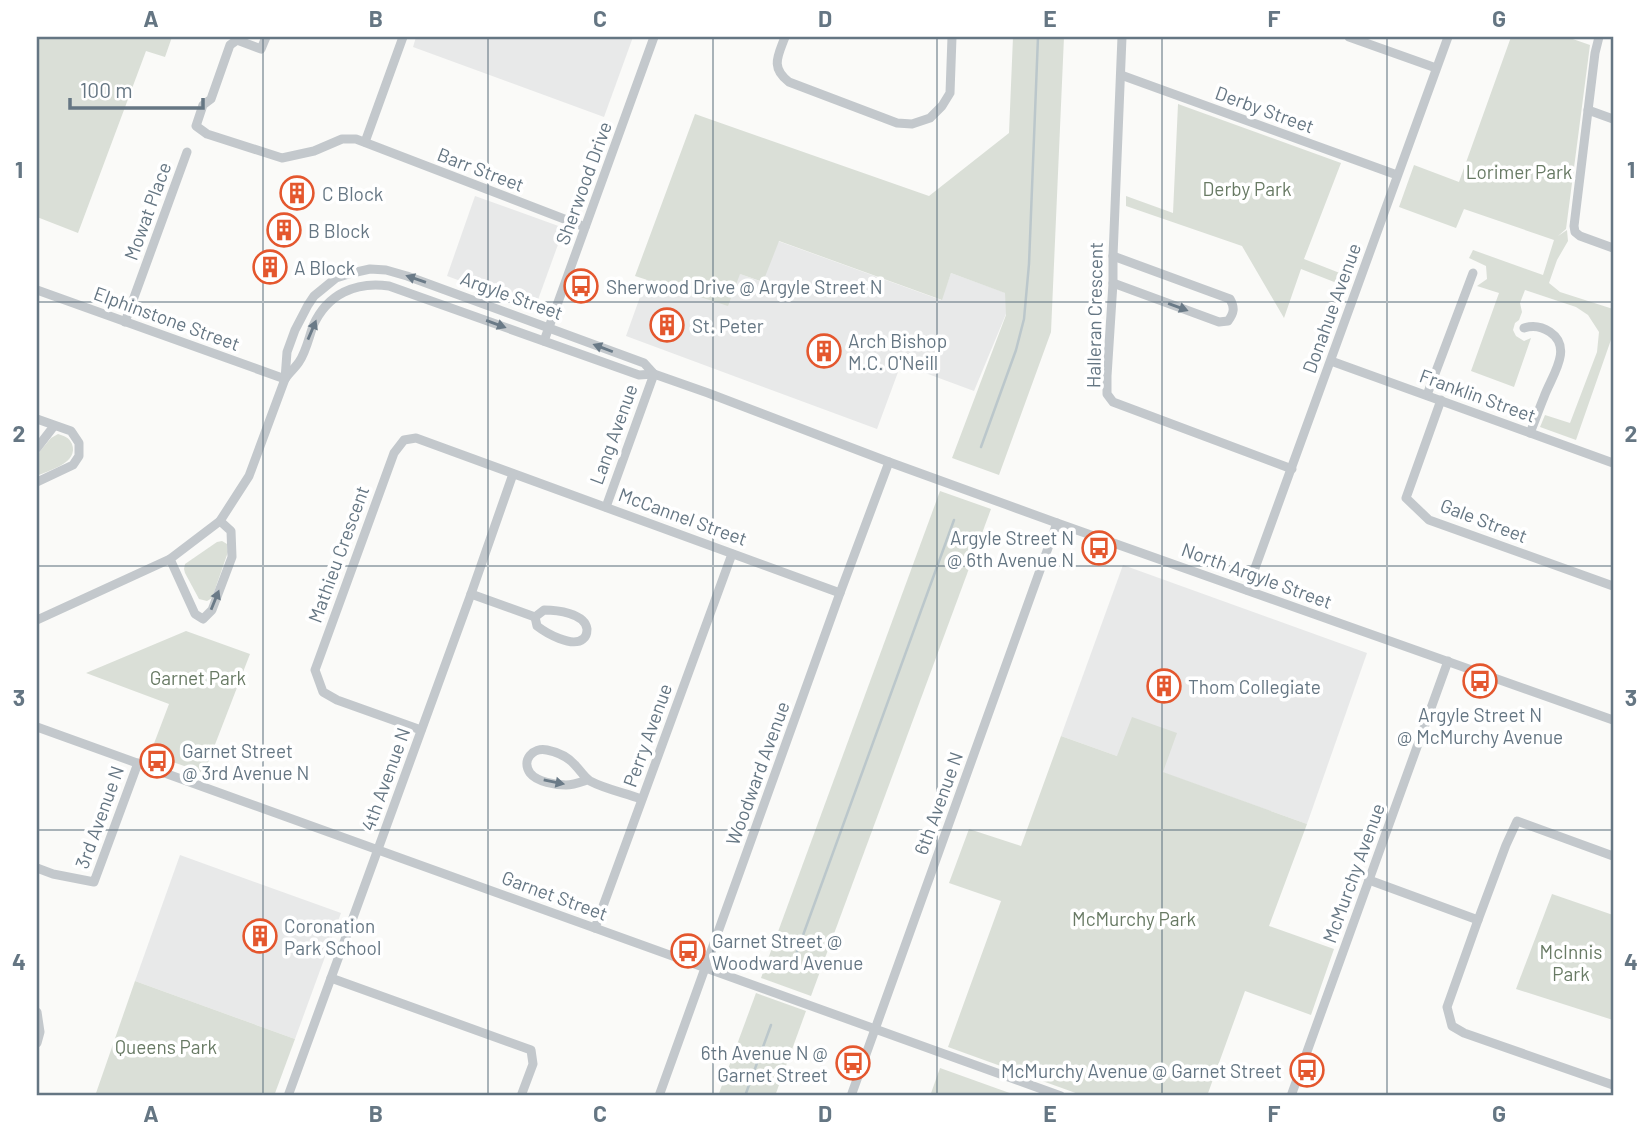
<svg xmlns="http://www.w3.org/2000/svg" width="1650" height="1133" viewBox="0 0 1650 1133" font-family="Barlow,sans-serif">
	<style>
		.built { fill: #e8e9e9 }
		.green { fill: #dadfd7 }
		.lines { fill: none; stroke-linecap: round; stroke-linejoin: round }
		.stream { stroke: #bbc7cb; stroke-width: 2.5 }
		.minor { stroke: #c3c8cc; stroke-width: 9 }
		.oneway { fill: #6a7a87 }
		.grid { fill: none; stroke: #657683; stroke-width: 2; stroke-opacity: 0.55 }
		.labels { text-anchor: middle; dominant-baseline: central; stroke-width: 7; stroke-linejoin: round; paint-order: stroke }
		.street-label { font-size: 19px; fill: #657683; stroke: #fff }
		.park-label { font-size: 19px; fill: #687a64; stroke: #fff }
		.poi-label { font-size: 19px; fill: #657683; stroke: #fff; text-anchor: start }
		.neatline { fill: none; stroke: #657683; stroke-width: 2.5 }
		.grid-label { font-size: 23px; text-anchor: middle; font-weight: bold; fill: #657683 }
	</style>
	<rect width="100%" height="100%" fill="#fafaf8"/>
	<!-- built -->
	<g class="built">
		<path d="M416,37H633L604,117L413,47Z"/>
		<path d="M475,196L564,228L535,308L447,276Z"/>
		<path d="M778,241L941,300L951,273L1006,293V314L974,391L901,364L877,429L626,336L659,244L762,282Z"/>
		<path d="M1123,565L1367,653L1307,824L1061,736Z"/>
		<path d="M180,855L341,913L295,1039L135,981Z"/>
	</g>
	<!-- green -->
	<g class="green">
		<path d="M37,37H172L165,57L146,51L78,233L37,217Z"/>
		<path d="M1013,37H1064L1051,332L999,475L952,458L1006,315L1005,293L951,273L942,300L779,241L763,282L740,274L728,306L635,276L695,114L929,196L1009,133Z"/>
		<path d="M1511,37H1567L1590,45L1566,229L1558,236L1567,230L1568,241L1557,260L1549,283L1560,292L1613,309V334L1576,440L1540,427L1545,415L1570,423L1597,352L1599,332L1588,315L1576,307L1525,290L1520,303L1522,312L1519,320L1515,323L1513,330L1516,336L1524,341L1531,338L1514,387L1471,371L1499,293L1477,286L1487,279L1486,266L1469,258L1473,250L1543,275L1554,240L1464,209L1456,228L1399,207L1414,165L1459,182Z"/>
		<path d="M1178,104L1341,163L1304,259L1350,277L1347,287L1301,269L1284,318L1242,246L1126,206V196L1173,213Z"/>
		<path d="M58,434C64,436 69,437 72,444C79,463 49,470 37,476V455L51,438Z"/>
		<path d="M940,491L991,509L811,996L761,978Z"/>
		<path d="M222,541L227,544L228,552L212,598L207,601L199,599L185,573L184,569L185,564L217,542Z"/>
		<path d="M186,631L250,654L204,773L150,754L169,704L86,673Z"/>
		<path d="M1132,717L1177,733L1163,772L1307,824L1269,926L1334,949L1311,1015L1245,991L1207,1096H1084L948,1047L1001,901L949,883L969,829L1021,846L1061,736L1117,756Z"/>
		<path d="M1552,894L1613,915V1020L1516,989Z"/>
		<path d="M135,981L295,1039L274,1096H95Z"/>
		<path d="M756,993L806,1011L775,1096H718Z"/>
		<path d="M940,1068L1018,1096H930Z"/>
	</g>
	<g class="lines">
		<!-- stream -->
		<g class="stream">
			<path d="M981,447L1016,350L1024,319L1029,264L1038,37"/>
			<path d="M790,971L954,520"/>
			<path d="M745,1096L771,1025"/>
		</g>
		<!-- minor -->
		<g class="minor">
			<path d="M238,37L237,40L230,45L211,99L203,105L196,126L207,134L282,158L314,151L342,139H356L585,227"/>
			<path d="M785,37C778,56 770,67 789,82L897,123L912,124L930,118L942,106L950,93L952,37"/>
			<path d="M1122,37L1113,256V283L1107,376V394L1113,402L1292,469"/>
			<path d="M1349,37L1436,68"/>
			<path d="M1599,37L1595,53L1574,226L1575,232L1580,236L1613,248"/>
			<path d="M237,40L261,49L266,37"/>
			<path d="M1121,75L1397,175"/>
			<path d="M1588,110L1613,119"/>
			<path d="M365,142L403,37"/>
			<path d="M1113,256L1230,299C1235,308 1234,313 1228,321L1219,322L1113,283"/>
			<path d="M37,290L285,379"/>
			<path d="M125,322L187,152"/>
			<path d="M1524,328C1533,325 1541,326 1550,332C1574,348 1551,377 1544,397C1539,409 1535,421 1530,433"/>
			<path d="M544,341L654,37"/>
			<path d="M1331,361L1613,463"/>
			<path d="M285,379C289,373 295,368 299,362C306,352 309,337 313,326C327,294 356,281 389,286L639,375L654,374L708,393L889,462L1057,523L1613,720"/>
			<path d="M1427,395L1473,273"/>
			<path d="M1441,400L1406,498L1429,520L1613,586"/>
			<path d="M37,419L71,431L79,443V456L73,465L37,482"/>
			<path d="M37,448L54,426"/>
			<path d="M606,507L654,374"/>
			<path d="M170,559L195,614L203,619L212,610L232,557L231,531L220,521"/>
			<path d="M1247,590L1448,37"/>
			<path d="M471,594L535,617"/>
			<path d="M544,610C556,610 585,613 587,629C587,632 586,637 583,639C572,648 546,633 537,626L535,617Z"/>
			<path d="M37,620L170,559L220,521L249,476L285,379L287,352L295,330L308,305L314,296L336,278L352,273L370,269L386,270L407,276L644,363L654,374"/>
			<path d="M37,727L1061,1096"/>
			<path d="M421,730L337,700L323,692L315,670L394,453L404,440L416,438L840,593"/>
			<path d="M587,780C581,782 573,785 566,785C556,785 537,782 530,773C521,760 533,747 547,750C557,752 568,757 575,765C580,770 584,777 590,781C605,789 625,793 641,799"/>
			<path d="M1613,856L1517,821L1506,845L1478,920L1447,1007L1452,1026L1464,1033L1613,1085"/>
			<path d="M37,868L53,874L94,882L138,763"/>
			<path d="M1369,880L1478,920"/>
			<path d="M595,928L732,554"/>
			<path d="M331,978L531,1050L533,1064L521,1096"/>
			<path d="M37,1012L40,1032L37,1043"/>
			<path d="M288,1096L471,594L513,474"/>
			<path d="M659,1096L840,593L889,462"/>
			<path d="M851,1096L1057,523"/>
			<path d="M1291,1096L1448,661"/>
		</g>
	</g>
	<!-- one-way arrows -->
	<defs><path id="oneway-solid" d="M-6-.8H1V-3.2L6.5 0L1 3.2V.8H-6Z" transform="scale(1.75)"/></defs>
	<g class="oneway">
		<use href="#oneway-solid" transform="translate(416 279) rotate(-161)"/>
		<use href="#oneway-solid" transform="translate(1178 307) rotate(20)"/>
		<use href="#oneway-solid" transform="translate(496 324) rotate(20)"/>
		<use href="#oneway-solid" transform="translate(312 330) rotate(-67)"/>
		<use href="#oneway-solid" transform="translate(603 348) rotate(-159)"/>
		<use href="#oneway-solid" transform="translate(215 600) rotate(-68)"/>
		<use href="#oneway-solid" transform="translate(554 782) rotate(11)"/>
	</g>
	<!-- grid -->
	<path class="grid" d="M263,37V1096M488,37V1096M713,37V1096M937,37V1096M1162,37V1096M1387,37V1096M37,302H1613M37,566H1613M37,830H1613"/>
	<!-- icons -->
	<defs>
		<symbol id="building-ring" viewBox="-11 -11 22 22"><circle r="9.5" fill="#fff" stroke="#e4572e" stroke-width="1.5"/><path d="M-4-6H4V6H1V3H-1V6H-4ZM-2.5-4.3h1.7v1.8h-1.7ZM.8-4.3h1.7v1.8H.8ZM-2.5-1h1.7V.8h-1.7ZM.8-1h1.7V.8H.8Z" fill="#e4572e"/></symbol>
		<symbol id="bus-ring" viewBox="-11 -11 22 22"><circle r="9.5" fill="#fff" stroke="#e4572e" stroke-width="1.5"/><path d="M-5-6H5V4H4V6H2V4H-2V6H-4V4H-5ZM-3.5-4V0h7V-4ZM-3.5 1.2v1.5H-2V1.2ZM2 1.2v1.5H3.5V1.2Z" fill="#e4572e"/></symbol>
	</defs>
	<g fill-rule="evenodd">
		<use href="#building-ring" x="278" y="174" width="38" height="38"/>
		<use href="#building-ring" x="265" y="211" width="38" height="38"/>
		<use href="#building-ring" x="251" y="248" width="38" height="38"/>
		<use href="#bus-ring" x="562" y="267" width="38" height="38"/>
		<use href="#building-ring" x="648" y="306" width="38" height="38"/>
		<use href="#building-ring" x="805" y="332" width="38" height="38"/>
		<use href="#bus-ring" x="1080" y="529" width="38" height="38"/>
		<use href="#bus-ring" x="1461" y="662" width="38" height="38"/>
		<use href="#building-ring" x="1145" y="667" width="38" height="38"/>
		<use href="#bus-ring" x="138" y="742" width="38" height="38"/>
		<use href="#building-ring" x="241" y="917" width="38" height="38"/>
		<use href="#bus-ring" x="669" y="932" width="38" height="38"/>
		<use href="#bus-ring" x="834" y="1044" width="38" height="38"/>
		<use href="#bus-ring" x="1288" y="1051" width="38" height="38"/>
	</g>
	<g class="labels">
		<!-- street labels -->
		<g class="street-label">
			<text transform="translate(1265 109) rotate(20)">Derby Street</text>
			<text transform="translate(481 169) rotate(21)">Barr Street</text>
			<text transform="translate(583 183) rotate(-70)">Sherwood Drive</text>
			<text transform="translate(147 211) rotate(-70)">Mowat Place</text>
			<text transform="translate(512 295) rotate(20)">Argyle Street</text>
			<text transform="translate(1331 308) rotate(-70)">Donahue Avenue</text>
			<text transform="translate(1094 315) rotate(-89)">Halleran Crescent</text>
			<text transform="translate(167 318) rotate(20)">Elphinstone Street</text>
			<text transform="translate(1478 395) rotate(20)">Franklin Street</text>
			<text transform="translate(613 434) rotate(-70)">Lang Avenue</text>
			<text transform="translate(683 516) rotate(20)">McCannel Street</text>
			<text transform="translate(1484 520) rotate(21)">Gale Street</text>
			<text transform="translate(338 554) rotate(-70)">Mathieu Crescent</text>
			<text transform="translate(1257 575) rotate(20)">North Argyle Street</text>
			<text transform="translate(647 735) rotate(-70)">Perry Avenue</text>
			<text transform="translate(757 773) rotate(-70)">Woodward Avenue</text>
			<text transform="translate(385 779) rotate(-70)">4th Avenue N</text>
			<text transform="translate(938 803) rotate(-70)">6th Avenue N</text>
			<text transform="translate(99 817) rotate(-70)">3rd Avenue N</text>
			<text transform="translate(1353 873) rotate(-70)">McMurchy Avenue</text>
			<text transform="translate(555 895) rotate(20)">Garnet Street</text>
		</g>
		<!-- park labels -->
		<g class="park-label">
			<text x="1519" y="171">Lorimer Park</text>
			<text x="1247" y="188">Derby Park</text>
			<text x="198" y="677">Garnet Park</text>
			<text x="1134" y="918">McMurchy Park</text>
			<text x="1571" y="951">McInnis<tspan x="1571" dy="22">Park</tspan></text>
			<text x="166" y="1046">Queens Park</text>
		</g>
		<!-- poi labels -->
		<g class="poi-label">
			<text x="322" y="193">C Block</text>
			<text x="308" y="230">B Block</text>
			<text x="294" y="267">A Block</text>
			<text x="606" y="286">Sherwood Drive @ Argyle Street N</text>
			<text x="692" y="325">St. Peter</text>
			<text x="848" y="340">Arch Bishop<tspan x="848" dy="22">M.C. O'Neill</tspan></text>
			<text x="1074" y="537" text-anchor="end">Argyle Street N<tspan x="1074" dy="22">@ 6th Avenue N</tspan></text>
			<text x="1188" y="686">Thom Collegiate</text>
			<text x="1480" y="714" text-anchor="middle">Argyle Street N<tspan x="1480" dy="22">@ McMurchy Avenue</tspan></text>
			<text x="182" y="750">Garnet Street<tspan x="182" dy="22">@ 3rd Avenue N</tspan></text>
			<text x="284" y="925">Coronation<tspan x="284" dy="22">Park School</tspan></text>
			<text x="712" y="940">Garnet Street @<tspan x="712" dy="22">Woodward Avenue</tspan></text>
			<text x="828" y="1052" text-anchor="end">6th Avenue N @<tspan x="828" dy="22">Garnet Street</tspan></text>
			<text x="1282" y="1070" text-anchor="end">McMurchy Avenue @ Garnet Street</text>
		</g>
	</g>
	<!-- border -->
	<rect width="1650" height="1133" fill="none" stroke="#ffffff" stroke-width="77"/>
	<!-- scale -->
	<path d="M70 98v10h133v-10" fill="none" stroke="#657683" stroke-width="3.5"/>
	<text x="80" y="98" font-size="21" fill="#657683" stroke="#ffffff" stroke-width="5" paint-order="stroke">100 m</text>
	<rect x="38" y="38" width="1574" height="1056" class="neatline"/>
	<g class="grid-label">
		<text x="151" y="27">A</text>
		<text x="376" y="27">B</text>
		<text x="600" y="27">C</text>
		<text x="825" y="27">D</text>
		<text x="1050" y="27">E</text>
		<text x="1274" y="27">F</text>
		<text x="1499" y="27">G</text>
		<text x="19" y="178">1</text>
		<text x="1631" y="178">1</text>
		<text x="19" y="442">2</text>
		<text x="1631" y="442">2</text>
		<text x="19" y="706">3</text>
		<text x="1631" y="706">3</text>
		<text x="19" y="970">4</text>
		<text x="1631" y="970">4</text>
		<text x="151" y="1122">A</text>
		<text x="376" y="1122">B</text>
		<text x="600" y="1122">C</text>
		<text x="825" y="1122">D</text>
		<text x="1050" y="1122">E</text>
		<text x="1274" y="1122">F</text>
		<text x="1499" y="1122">G</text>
	</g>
</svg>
